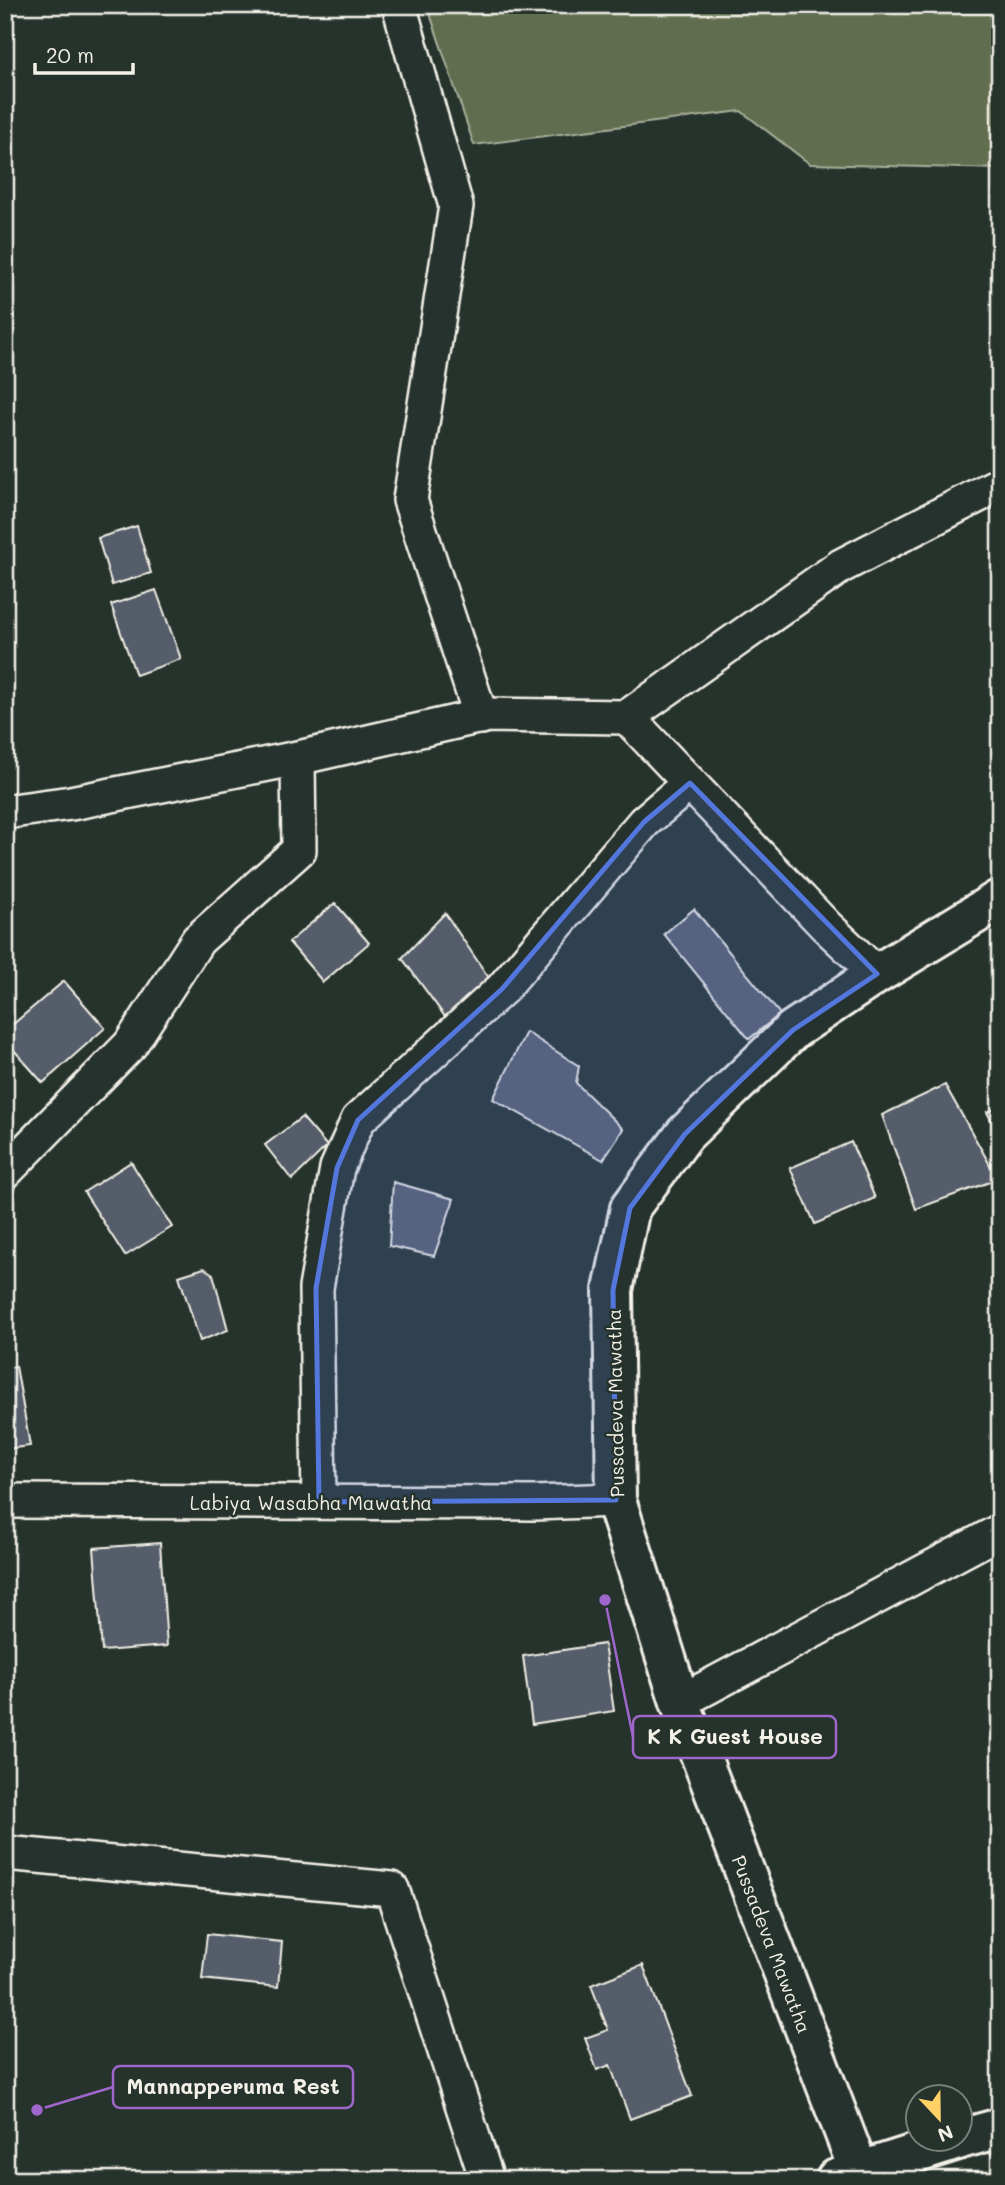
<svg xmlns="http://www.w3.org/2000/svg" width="1005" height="2185" viewBox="0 0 1005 2185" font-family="Mali,sans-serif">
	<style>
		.green { fill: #616e4f; stroke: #aab09c; stroke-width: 2 }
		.building { fill: #555d6b; stroke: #f4f1e8; stroke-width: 2 }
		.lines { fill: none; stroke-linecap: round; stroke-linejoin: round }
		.street-casing { stroke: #f4f1e8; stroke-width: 38 }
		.secondary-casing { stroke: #f4f1e8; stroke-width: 44 }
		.street { stroke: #26332d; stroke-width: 33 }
		.secondary { stroke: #26332d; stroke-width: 38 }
		.marked { fill: #5377dc; fill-opacity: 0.2; stroke: #5377dc; stroke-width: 5; stroke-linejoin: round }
		.labels { text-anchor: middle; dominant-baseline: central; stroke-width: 5; stroke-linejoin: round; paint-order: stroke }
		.street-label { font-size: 19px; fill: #f4f1e8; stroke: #26332d }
		.leader { fill: none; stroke: #9f67cb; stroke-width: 2.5 }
		.callout-dot { fill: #9f67cb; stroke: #26332d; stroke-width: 2.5 }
		.callout { fill: #26332d; stroke: #9f67cb; stroke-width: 2.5 }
		.callout-label { font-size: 21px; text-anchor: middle; font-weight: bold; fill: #f4f1e8 }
	</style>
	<rect width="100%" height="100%" fill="#26332d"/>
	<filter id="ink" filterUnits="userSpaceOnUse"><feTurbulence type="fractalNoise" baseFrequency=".0143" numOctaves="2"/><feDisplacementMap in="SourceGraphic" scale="14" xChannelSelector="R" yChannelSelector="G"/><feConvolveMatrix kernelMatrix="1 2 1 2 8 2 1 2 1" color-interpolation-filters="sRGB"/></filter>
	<g filter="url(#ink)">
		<!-- green -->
		<path class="green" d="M427,5H1000V169L810,164L741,111L474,145Z"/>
		<!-- building -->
		<g class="building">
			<path d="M137,526L151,573L112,585L98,538Z"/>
			<path d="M156,590L181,659L136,675L111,605Z"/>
			<path d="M335,903L369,943L323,982L289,942Z"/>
			<path d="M694,909L780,1014L749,1039L664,934Z"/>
			<path d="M445,913L491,981L446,1018L402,958Z"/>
			<path d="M64,981L105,1028L43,1083L5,1040V1031Z"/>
			<path d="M526,1032L579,1066L576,1083L623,1129L603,1160L493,1099Z"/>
			<path d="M945,1085L998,1179L916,1209L882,1115Z"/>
			<path d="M1000,1107V1138L987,1112Z"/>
			<path d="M302,1117L327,1146L292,1180L265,1145Z"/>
			<path d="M851,1142L875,1198L815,1224L790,1168Z"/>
			<path d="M131,1162L172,1227L125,1256L84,1192Z"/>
			<path d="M393,1182L454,1199L434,1256L389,1246Z"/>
			<path d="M204,1268L213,1274L228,1330L200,1341L179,1276Z"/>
			<path d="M16,1366L30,1446L6,1449L5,1369Z"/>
			<path d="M160,1543L167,1646L102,1651L94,1548Z"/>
			<path d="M604,1644L614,1711L532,1724L523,1656Z"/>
			<path d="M207,1934L282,1942L278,1987L202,1979Z"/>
			<path d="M643,1965L692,2096L630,2119L610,2065L597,2070L585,2038L608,2030L591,1985Z"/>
		</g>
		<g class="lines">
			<defs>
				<g id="street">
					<path d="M399,5L456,206L410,500L481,717"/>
					<path d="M627,717L826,926L877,974"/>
					<path d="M5,812L71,803L298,758L486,715L627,717L841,566L1000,484"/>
					<path d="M5,1172L130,1045L198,940L299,850L298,758"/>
					<path d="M5,1501L534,1503L616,1500"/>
					<path d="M319,1502L316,1288L337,1168L358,1120L502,989L644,822L690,783"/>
					<path d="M680,1702L1000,1531"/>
					<path d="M5,1853L392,1889L487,2180"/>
				</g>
				<g id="secondary">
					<path d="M960,2139L1000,2128"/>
					<path d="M859,2171L680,1702L616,1500L613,1290L630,1208L685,1134L793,1030L877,974L1000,899"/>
					<path d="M836,2179L958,2140"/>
				</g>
			</defs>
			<!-- street casing -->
			<use href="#street" class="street-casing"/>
			<!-- secondary casing -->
			<use href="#secondary" class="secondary-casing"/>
			<!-- street -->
			<use href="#street" class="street"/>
			<!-- secondary -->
			<use href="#secondary" class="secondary"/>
		</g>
	</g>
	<!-- marked area -->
	<path class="marked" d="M690,783L877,974L793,1030L685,1134L630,1208L613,1290L616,1500L319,1502L316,1288L337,1168L358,1120L502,989L644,822Z"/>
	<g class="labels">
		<!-- street labels -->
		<g class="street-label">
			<text transform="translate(615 1403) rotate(-91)">Pussadeva Mawatha</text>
			<text x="311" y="1502">Labiya Wasabha Mawatha</text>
			<text transform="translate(772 1944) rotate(69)">Pussadeva Mawatha</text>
		</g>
	</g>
	<!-- callouts -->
	<path class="leader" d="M605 1600L633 1737M37 2110L113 2087"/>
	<g class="callout-dot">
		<circle cx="605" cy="1600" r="7"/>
		<circle cx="37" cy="2110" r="7"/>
	</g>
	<g class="callout">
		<rect x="633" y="1716" width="203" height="42" rx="7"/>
		<rect x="113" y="2066" width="240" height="42" rx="7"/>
	</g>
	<g class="callout-label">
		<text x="735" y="1744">K K Guest House</text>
		<text x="233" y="2094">Mannapperuma Rest</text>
	</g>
	<!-- margin -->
	<rect width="1005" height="2185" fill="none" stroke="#26332d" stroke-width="28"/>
	<rect x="14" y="14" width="977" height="2157" fill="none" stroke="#f4f1e8" stroke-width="2.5" filter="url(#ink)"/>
	<!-- north arrow -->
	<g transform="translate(939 2118) rotate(158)"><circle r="33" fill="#26332d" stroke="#787f78" stroke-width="2"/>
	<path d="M0-5L12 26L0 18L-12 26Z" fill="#ffd166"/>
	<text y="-10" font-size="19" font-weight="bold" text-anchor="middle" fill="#f4f1e8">N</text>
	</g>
	<!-- scale -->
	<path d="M35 63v10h98v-10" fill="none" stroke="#f4f1e8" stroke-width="3.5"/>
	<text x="46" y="63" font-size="21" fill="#f4f1e8" stroke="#26332d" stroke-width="5" paint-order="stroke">20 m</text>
</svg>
